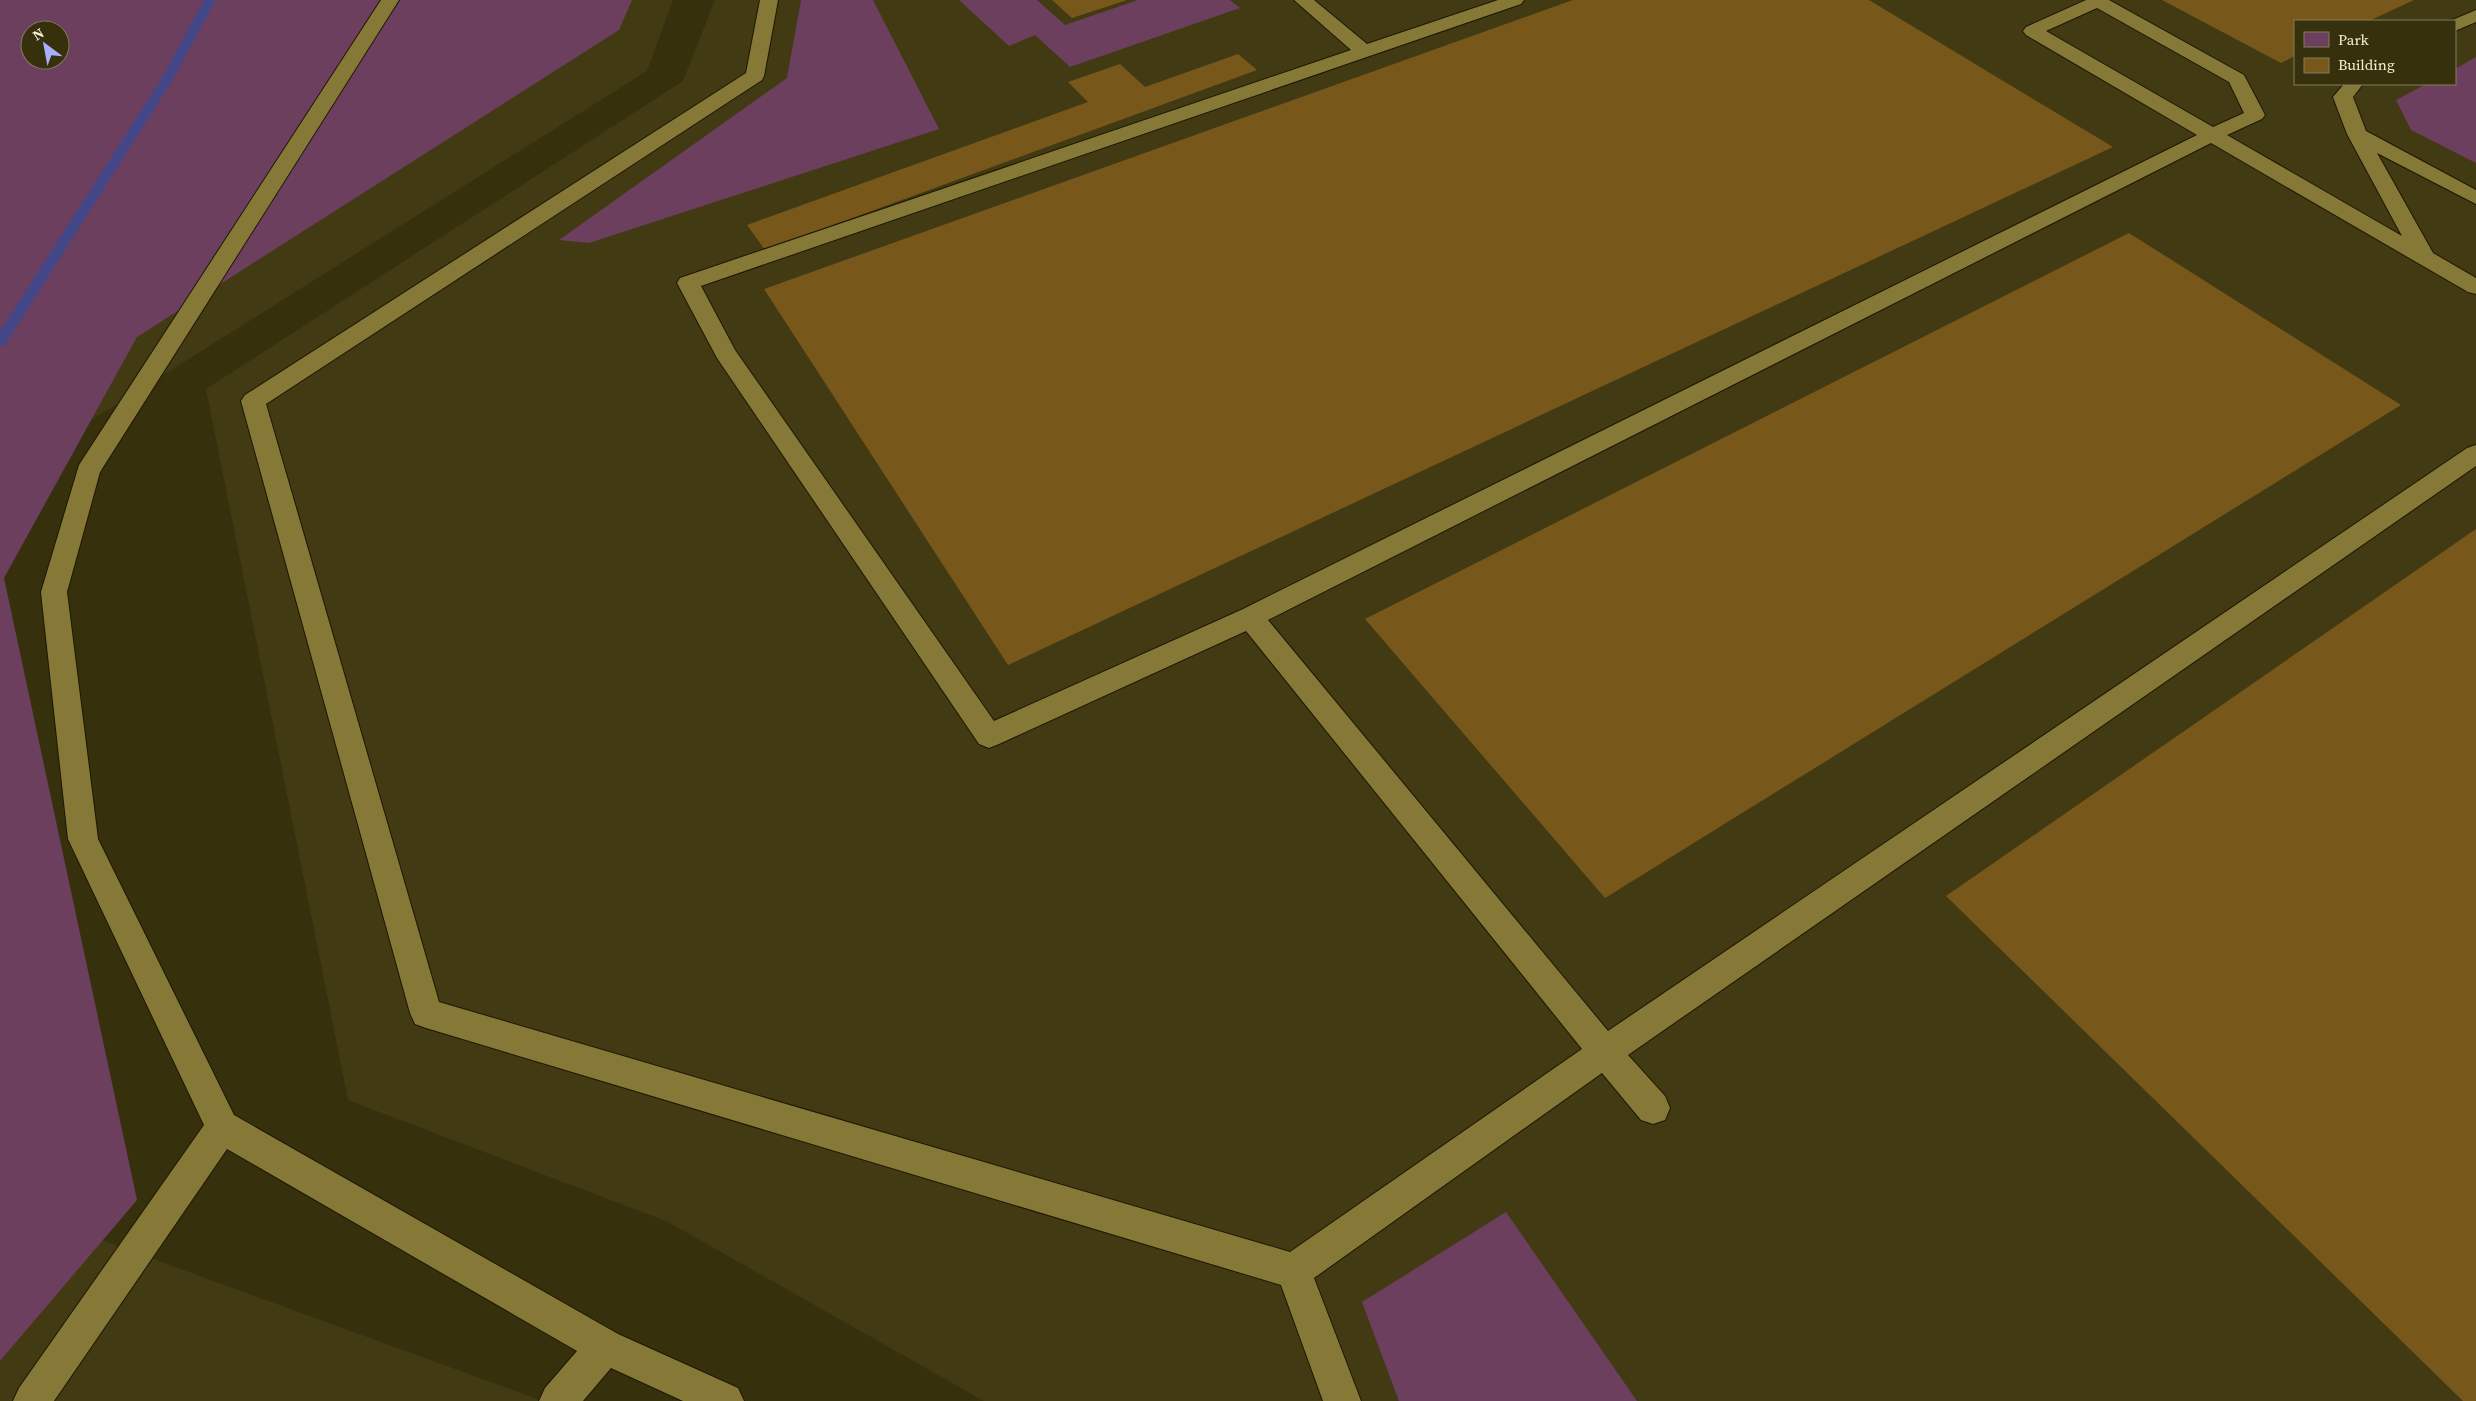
<svg xmlns="http://www.w3.org/2000/svg" width="2476" height="1401" viewBox="0 0 2476 1401" font-family="'Source Serif 4',serif">
	<style>
		.built { fill: #423a12; fill-rule: evenodd }
		.green { fill: #6c3f5f; fill-rule: evenodd }
		.lines { fill: none; stroke-linecap: round; stroke-linejoin: round }
		.stream { fill: #434788; fill-rule: evenodd }
		.building { fill: #78571b }
		.service-casing { stroke: #1c1804; stroke-width: 2 }
		.service { fill: #867938; fill-rule: evenodd }
	</style>
	<rect width="100%" height="100%" fill="#37300d"/>
	<!-- built -->
	<g class="built">
		<path d="M0,0H673L647,71L23,463ZM30,30H60V60H30Z"/>
		<path d="M715,0H2476V1401H984L666,1221L348,1100L206,389L683,81ZM2295,21H2455V84H2295Z"/>
		<path d="M0,988L41,1218L543,1401H0Z"/>
	</g>
	<!-- green -->
	<g class="green">
		<path d="M0,0H632L619,30L137,337L4,578L137,1200L0,1361ZM30,30H60V60H30Z"/>
		<path d="M801,0H873L939,129L589,243L559,240L787,78Z"/>
		<path d="M959,0H1037L1065,25L1138,0H1230L1240,8L1070,67L1035,35L1009,46Z"/>
		<path d="M2476,57V163L2411,130L2396,100L2426,84H2455V69Z"/>
		<path d="M1506,1212L1637,1401H1399L1362,1302Z"/>
	</g>
	<g class="lines">
		<!-- stream -->
		<path class="stream" d="M204,0H216L172,81L5,345L0,347V331L160,81Z"/>
	</g>
	<!-- building -->
	<g class="building">
		<path d="M1052,0H1127L1072,18Z"/>
		<path d="M1573,0H1869L2113,147L1008,665L764,289Z"/>
		<path d="M2162,0H2414L2369,21H2295V56L2281,63Z"/>
		<path d="M1238,54L1257,70L765,250L747,225L1088,102L1068,82L1120,64L1145,87Z"/>
		<path d="M2129,233L2401,405L1605,898L1365,619Z"/>
		<path d="M2476,529V1401H2463L1946,896Z"/>
	</g>
	<g class="lines">
		<defs>
			<g id="service">
				<path d="M381,0H399L100,472L67,592L98,839L234,1115L618,1334L738,1388L744,1401H683L611,1368L583,1401H539L545,1388L577,1351L227,1149L54,1401H13L19,1388L204,1125L68,839L41,592L79,465Z"/>
				<path d="M760,0H778L764,76L762,80L266,404L439,1002L1290,1252L1582,1049L1246,631L999,744L989,748L979,744L717,358L677,283L680,278L1351,50L1294,0H1314L1367,44L1498,0H1524L1521,4L701,286L735,350L994,721L1241,610L2197,135L2026,35L2023,31L2026,27L2086,0H2109L2244,75L2265,115L2262,119L2227,135L2402,236L2347,134L2333,97L2344,84H2363L2353,97L2366,131L2476,190V204L2377,153L2433,253L2476,278V294L2468,292L2211,143L1268,620L1608,1031L2467,448L2476,445V466L1628,1055L1665,1096L1670,1108L1665,1120L1653,1124L1641,1120L1602,1073L1314,1278L1361,1401H1323L1281,1285L426,1028L415,1024L410,1013L241,401L245,395L746,73ZM2097,8L2229,82L2244,113L2213,127L2046,31Z"/>
				<path d="M2476,10V22L2455,31V21H2450Z"/>
			</g>
		</defs>
		<!-- service casing -->
		<use href="#service" class="service-casing"/>
		<!-- service -->
		<use href="#service" class="service"/>
	</g>
	<!-- legend -->
	<rect x="2294" y="20" width="162" height="65" fill="#37300d" stroke="#847d5b"/>
	<rect x="2304" y="32" width="25" height="15" fill="#6c3f5f" stroke="#847d5b"/>
	<text x="2338" y="45" font-size="15" fill="#f7f0d0">Park</text>
	<rect x="2304" y="58" width="25" height="15" fill="#78571b" stroke="#847d5b"/>
	<text x="2338" y="70" font-size="15" fill="#f7f0d0">Building</text>
	<!-- north arrow -->
	<g transform="translate(45 45) rotate(328)"><circle r="24" fill="#37300d" stroke="#847d5b"/>
	<path d="M0-4L9 19L0 12L-9 19Z" fill="#a7b0fc"/>
	<text y="-8" font-size="14" font-weight="bold" text-anchor="middle" fill="#f7f0d0">N</text>
	</g>
</svg>
